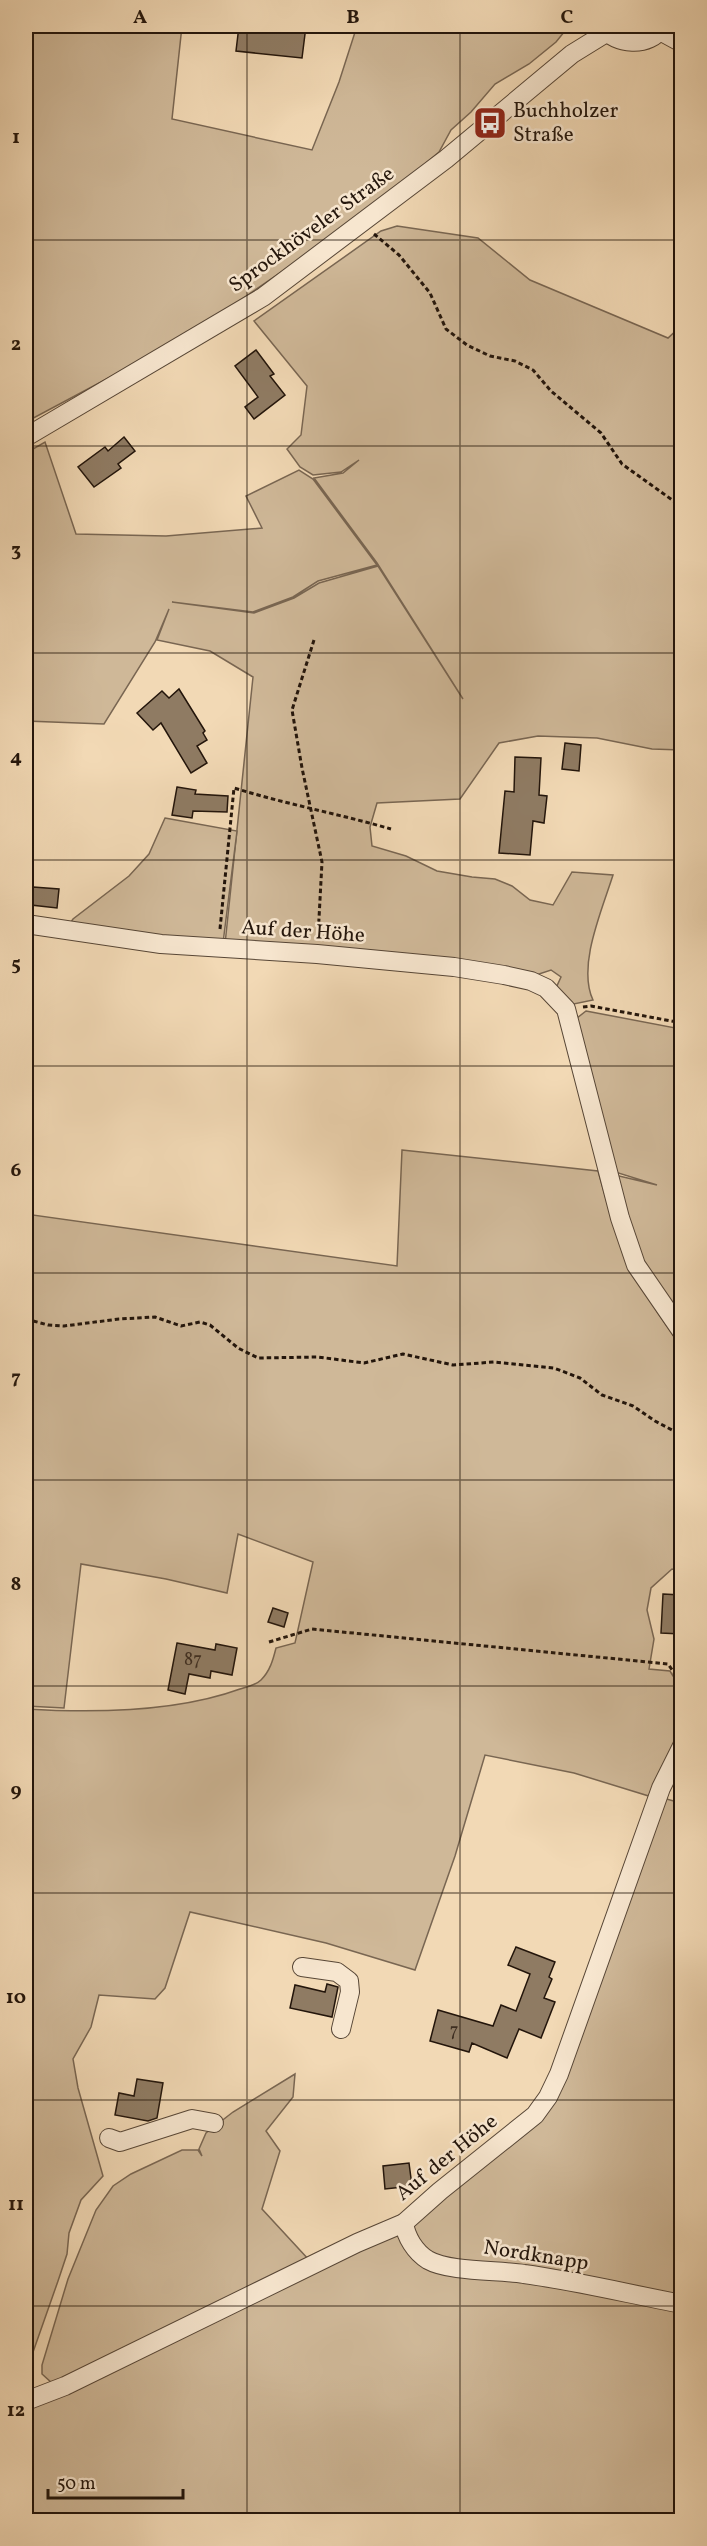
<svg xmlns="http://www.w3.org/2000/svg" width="707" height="2546" viewBox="0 0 707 2546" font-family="Vollkorn,serif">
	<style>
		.green { fill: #cfb898; stroke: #796652; stroke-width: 1.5 }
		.building { fill: #8f7b63; stroke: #23150b; stroke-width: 1.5 }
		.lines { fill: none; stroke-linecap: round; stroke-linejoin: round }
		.minor-casing { stroke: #574636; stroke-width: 20 }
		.path { stroke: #23150b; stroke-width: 3; stroke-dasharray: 4.5 3; stroke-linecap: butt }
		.minor { stroke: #f7e6cf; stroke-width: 18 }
		.grid { fill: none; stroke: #23150b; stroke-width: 1.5; stroke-opacity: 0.55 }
		.labels { text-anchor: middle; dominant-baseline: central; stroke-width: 5; stroke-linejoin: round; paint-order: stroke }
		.number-label { font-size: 18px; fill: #3e2e21 }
		.poi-label { font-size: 21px; fill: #23150b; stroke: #f7e6cf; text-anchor: start }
		.street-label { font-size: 21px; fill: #23150b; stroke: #f7e6cf }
		.neatline { fill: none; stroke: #23150b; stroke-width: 2 }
		.grid-label { font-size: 20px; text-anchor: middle; font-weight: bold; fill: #23150b }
	</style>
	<rect width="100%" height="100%" fill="#f2d9b5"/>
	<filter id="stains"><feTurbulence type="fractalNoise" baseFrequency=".00333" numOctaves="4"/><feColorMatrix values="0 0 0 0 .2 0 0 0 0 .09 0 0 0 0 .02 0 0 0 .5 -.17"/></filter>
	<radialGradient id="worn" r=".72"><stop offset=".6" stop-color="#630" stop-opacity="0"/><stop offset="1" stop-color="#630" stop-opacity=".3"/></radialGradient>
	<!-- green -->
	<g class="green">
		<path d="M26,26H182L172,119L312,150L339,82L357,26H569L556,42L529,64L495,84L471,112L451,130L439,152L400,185L284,270L193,333L26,422Z"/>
		<path d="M397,226L478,238L530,280L668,338L681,326V750L652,749L597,738L538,736L499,743L460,799L377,803L370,827L372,846L406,856L437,871L472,877L495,879L512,886L530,900L553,905L572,872L613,875C602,910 577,966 593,1000L569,1005L556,988L561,977L551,970L533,976L225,944L253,677L210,651L157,640L169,609L155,642L104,724L26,721V453L45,442L76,534L166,536L262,528L246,496L299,470L313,479L377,565L318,581L293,597L253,612L172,602L254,613L294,598L319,583L378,566L463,699L377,563L314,478L343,473L359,460L341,472L313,475L300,467L287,449L301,435L307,386L254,321L381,231Z"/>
		<path d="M165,818L237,831L223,943L69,925L73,919L129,876L149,854Z"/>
		<path d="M586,1011L681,1029V1323L641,1263L615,1175L657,1185L615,1172L577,1018Z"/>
		<path d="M402,1150L598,1171L611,1216L632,1268L658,1313L681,1346V1571L672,1569L651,1588L647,1610L654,1639L649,1669L670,1671L673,1676L681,1677V1732L652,1797L574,1773L485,1755L455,1856L415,1970L326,1943L190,1912L165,1988L155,1999L99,1995L91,2027L73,2059L78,2088L103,2176L81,2200L69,2233L67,2254L58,2281L26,2372V1709C93,1713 177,1712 240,1689C247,1687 256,1685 261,1680C270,1671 273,1660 276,1648L295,1643L313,1562L238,1534L227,1593L166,1579L81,1564L64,1708L26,1706V1214L397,1266Z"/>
		<path d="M663,1798L681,1803V2300L430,2258L410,2224L538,2118Z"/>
		<path d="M295,2074L293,2097L266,2131L280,2151L262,2209L310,2261L52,2383L42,2374V2365L68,2279L96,2210L113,2186L131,2174L182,2150H198L202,2156L199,2149L206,2133L233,2112Z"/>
		<path d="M395,2228L413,2251L681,2309V2520H26V2408Z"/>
	</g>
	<!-- building -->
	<g class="building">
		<path d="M239,26H306L302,58L236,51Z"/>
		<path d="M256,350L274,374L270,376L285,395L254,419L245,407L258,397L235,366Z"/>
		<path d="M124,437L135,451L118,464L121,468L94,487L78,467L105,447L108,451Z"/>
		<path d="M179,689L205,731L203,733L207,740L197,746L207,763L191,773L161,723L153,730L137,713L162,691L169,698Z"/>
		<path d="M565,743L581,745L579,771L562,769Z"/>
		<path d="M515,757L541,758L539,795L547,796L544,823L533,821L530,855L499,853L505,791L514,792Z"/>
		<path d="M177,787L196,790L195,794L228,796L227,812L193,811L192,818L172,815Z"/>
		<path d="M33,887L59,889L57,908L31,905Z"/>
		<path d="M663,1594L681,1595V1634L661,1633Z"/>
		<path d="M273,1608L288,1613L284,1627L268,1622Z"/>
		<path d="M177,1643L215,1650L216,1644L237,1648L232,1675L211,1671L210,1678L189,1674L185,1694L168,1690Z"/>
		<path d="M516,1947L555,1962L549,1977L552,1979L544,1998L555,2002L541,2038L519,2029L507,2058L472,2043L469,2052L430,2041L438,2010L493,2026L501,2005L516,2011L530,1974L508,1965Z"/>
		<path d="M327,1984L338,1987L332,2017L290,2008L295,1985L325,1992Z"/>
		<path d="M137,2079L163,2083L157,2118L148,2121L115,2115L119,2093L134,2096Z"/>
		<path d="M409,2163L412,2186L385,2189L383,2166Z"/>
	</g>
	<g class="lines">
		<defs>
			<g id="minor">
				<path d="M600,26C617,45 648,49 664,26"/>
				<path d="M660,31L682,43"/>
				<path d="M26,437L263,297L446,159L572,54L606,33"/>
				<path d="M26,924L161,944L317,954L454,967L504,975L531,981L546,988L566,1009L620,1218L636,1265L682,1332"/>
				<path d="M302,1967L337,1972L349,1981L350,1992L341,2029"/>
				<path d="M109,2138L120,2142L192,2119L214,2123"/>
				<path d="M404,2223C406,2237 415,2252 428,2260C449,2272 499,2270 524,2274C576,2281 629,2294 682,2304"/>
				<path d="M26,2401L65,2386L357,2243L404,2223L440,2191L535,2115L548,2097L559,2074L661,1788L682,1746"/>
			</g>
		</defs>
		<!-- minor casing -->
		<use href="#minor" class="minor-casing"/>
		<!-- path -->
		<g class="path">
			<path d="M374,234L399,255L430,293L446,329L467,345L490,356L515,361L533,370L551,391L601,433L622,464L682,507"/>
			<path d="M314,640L292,710L302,768L322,862L318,937"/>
			<path d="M220,929L234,788C286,804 339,814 391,829"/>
			<path d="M583,1007L591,1006L682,1023"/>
			<path d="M26,1319L48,1325L64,1326L119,1319L155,1317L181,1326L200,1322L210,1325L238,1348L258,1358L318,1357L364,1363L403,1354L453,1365L494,1362L554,1368L580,1378L602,1395L633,1406L655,1421L672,1430L682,1431"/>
			<path d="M269,1642L312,1629L668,1664L675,1674H682"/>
		</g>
		<!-- minor -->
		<use href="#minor" class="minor"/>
	</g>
	<!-- grid -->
	<path class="grid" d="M247,26V2520M460,26V2520M26,240H682M26,446H682M26,653H682M26,860H682M26,1066H682M26,1273H682M26,1480H682M26,1686H682M26,1893H682M26,2100H682M26,2306H682"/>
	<!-- icons -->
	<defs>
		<symbol id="bus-square" viewBox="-11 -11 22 22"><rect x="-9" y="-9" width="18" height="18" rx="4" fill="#8f2418" stroke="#f7e6cf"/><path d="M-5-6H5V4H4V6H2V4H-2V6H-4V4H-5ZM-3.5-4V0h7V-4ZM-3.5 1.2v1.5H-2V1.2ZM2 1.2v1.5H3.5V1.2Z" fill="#fff"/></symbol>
	</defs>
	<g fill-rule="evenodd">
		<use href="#bus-square" x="471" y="104" width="38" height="38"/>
	</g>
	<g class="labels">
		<!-- number labels -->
		<g class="number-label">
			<text x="193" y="1660">87</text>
			<text x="454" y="2031">7</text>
		</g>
		<!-- poi labels -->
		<g class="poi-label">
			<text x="513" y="111">Buchholzer<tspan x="513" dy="24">Straße</tspan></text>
		</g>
		<!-- street labels -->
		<g class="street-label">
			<text transform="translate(312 230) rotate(-36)">Sprockhöveler Straße</text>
			<text transform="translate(303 932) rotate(4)">Auf der Höhe</text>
			<text transform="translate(447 2158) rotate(-39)">Auf der Höhe</text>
			<text transform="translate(536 2256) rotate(9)">Nordknapp</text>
		</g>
	</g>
	<!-- margin -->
	<rect width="707" height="2546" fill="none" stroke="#f2d9b5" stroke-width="66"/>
	<!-- scale -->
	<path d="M48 2489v9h135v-9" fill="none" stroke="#23150b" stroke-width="3"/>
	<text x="57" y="2489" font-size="18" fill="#23150b" stroke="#f7e6cf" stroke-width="4.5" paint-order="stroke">50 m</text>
	<rect x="33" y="33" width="641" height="2480" class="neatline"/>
	<g class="grid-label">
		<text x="140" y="23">A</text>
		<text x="353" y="23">B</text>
		<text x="567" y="23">C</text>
		<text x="16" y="143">1</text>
		<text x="16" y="350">2</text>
		<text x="16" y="556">3</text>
		<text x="16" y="763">4</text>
		<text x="16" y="970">5</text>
		<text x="16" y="1176">6</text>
		<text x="16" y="1383">7</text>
		<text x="16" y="1590">8</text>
		<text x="16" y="1796">9</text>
		<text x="16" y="2003">10</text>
		<text x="16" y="2210">11</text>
		<text x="16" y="2416">12</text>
	</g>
	<rect width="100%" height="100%" filter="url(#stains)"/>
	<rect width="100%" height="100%" fill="url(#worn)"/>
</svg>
